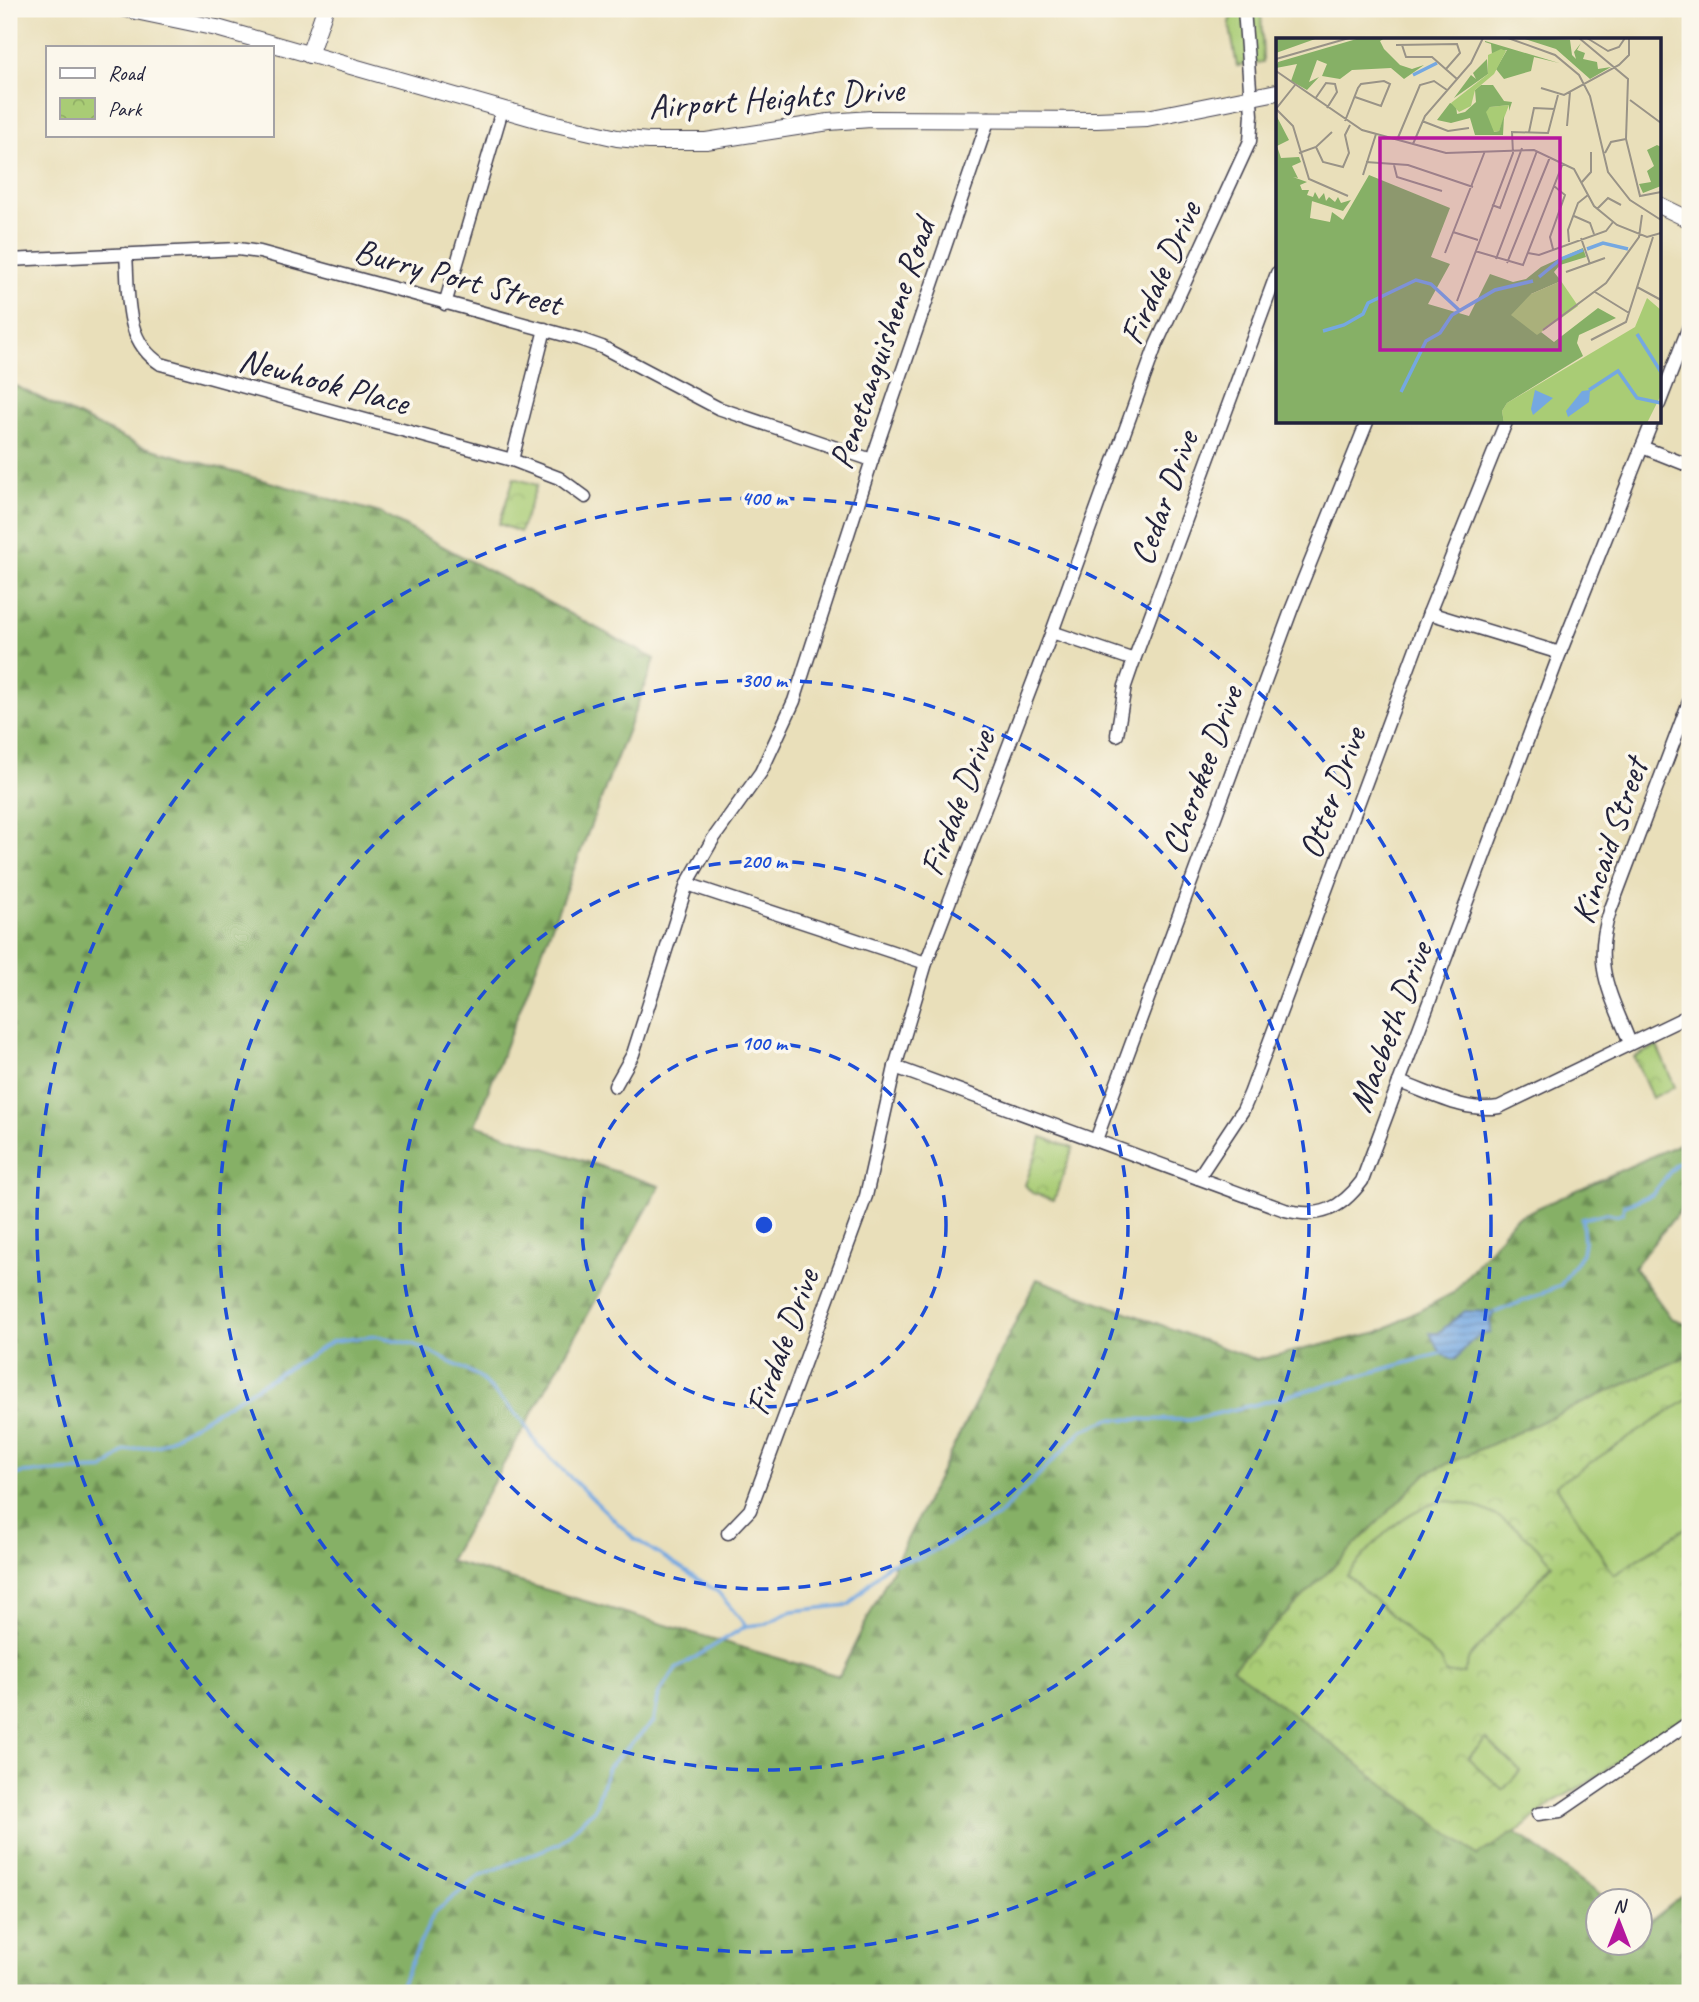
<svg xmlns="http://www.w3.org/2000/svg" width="1699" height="2002" viewBox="0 0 1699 2002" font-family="Caveat,sans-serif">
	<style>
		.grass { fill: url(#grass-tufts); stroke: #667758; stroke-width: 2 }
		.forest { fill: url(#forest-firs); stroke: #546950; stroke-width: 2 }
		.park { fill: url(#park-crowns); stroke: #667758; stroke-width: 2 }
		.pitch { fill: #a9cc75; stroke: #667758; stroke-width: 2 }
		.water { fill: url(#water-rules); stroke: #4c658e; stroke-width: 2 }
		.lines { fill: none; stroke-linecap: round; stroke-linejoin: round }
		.stream { stroke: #75a8e1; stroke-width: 3.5 }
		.minor-casing { stroke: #403e4e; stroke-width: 15 }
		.tertiary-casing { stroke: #403e4e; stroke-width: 18 }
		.minor { stroke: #fff; stroke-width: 12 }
		.tertiary { stroke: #fff; stroke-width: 16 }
		.ring { fill: none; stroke: #1d4ed8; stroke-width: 3.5; stroke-dasharray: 12 9 }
		.labels { text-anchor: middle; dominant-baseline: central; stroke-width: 7; stroke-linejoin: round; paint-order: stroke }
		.street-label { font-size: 35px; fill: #22223b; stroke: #fbf7ec }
		.inset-river { fill: none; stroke: #75a8e1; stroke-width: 3.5 }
		.inset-road { fill: none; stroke: #999387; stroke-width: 2 }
		.view { fill: #b5179e; fill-opacity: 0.15; stroke: #b5179e; stroke-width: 3.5 }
		.inset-edge { fill: none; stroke: #22223b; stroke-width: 3.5 }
		.centre { fill: #1d4ed8; stroke: #fbf7ec; stroke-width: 3.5 }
		.ring-label { font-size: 21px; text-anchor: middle; font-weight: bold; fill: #1d4ed8; stroke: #fbf7ec; stroke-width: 7; stroke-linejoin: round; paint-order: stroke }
	</style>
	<defs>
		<pattern id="grass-tufts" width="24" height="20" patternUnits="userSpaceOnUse" patternTransform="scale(1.75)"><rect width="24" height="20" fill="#a9cc75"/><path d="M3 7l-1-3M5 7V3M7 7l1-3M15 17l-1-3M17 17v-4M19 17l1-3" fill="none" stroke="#91af66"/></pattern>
		<pattern id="forest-firs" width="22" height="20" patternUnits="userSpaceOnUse" patternTransform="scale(1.75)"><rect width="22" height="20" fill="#86b066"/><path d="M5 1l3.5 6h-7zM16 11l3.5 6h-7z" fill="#6d8f55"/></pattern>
		<pattern id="park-crowns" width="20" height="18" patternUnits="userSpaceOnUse" patternTransform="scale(1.75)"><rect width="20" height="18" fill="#a9cc75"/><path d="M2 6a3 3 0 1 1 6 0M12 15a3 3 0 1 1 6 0" fill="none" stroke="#91af66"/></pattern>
		<pattern id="water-rules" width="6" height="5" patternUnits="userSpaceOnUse" patternTransform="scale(1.75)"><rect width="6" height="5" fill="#75a8e1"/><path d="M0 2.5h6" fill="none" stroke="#6088b8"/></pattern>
	</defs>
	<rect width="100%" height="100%" fill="#fbf7ec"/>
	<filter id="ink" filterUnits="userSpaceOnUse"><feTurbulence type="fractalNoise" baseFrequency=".0143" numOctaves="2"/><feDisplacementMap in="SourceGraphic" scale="14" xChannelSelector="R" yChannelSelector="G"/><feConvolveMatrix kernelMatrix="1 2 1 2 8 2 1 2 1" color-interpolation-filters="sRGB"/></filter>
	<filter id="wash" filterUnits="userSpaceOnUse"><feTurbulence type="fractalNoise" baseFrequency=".00686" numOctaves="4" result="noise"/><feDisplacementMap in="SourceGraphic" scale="28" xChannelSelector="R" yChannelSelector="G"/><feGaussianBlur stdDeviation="1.57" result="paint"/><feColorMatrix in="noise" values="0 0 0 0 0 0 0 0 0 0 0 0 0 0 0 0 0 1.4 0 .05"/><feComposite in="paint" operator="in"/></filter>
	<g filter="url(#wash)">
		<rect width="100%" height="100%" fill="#e9dfba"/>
		<!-- grass -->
		<path class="grass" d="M1235,9H1261L1263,62L1237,66L1229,22Z"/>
		<!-- forest -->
		<path class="forest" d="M9,383L138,445L380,513L655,659L475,1125L660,1186L449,1561L839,1676L1037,1279L1256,1360L1379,1332L1453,1293L1515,1218L1690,1139V1198L1634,1267L1671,1318L1690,1325V1355L1427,1473L1477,1855L1514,1831L1607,1900H1598V1942H1640V1925L1643,1927L1690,1890V1993H9Z"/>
		<!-- park -->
		<g class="park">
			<path d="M514,478L537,485L520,532L499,524Z"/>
			<path d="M1657,1046L1675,1087L1652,1098L1634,1057Z"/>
			<path d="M1042,1137L1073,1148L1054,1200L1032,1193L1025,1185Z"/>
			<path d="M1690,1355V1713L1586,1784L1553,1802L1522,1828L1477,1855L1232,1668L1427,1473Z"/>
		</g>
		<!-- pitch -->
		<g class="pitch">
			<path d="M1690,1398V1525L1614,1575L1556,1485Z"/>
			<path d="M1446,1501C1490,1504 1526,1531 1552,1564L1469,1658L1464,1673L1446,1674L1440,1660L1347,1575C1373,1544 1404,1507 1446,1501Z"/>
			<path d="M1486,1739L1520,1771L1503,1790L1468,1758Z"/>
		</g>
		<!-- water -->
		<path class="water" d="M1465,1311L1496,1312L1490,1320V1333C1474,1334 1466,1347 1456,1359C1440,1358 1436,1345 1430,1333H1438Z"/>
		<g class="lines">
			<!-- stream -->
			<g class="stream">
				<path d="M1496,1312L1560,1286L1582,1253L1584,1242L1582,1219L1607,1213L1616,1215L1623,1213L1624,1205L1652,1195L1676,1164L1690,1158"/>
				<path d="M9,1479L21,1473L104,1469L125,1451L160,1445L333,1341L376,1336L413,1344L478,1376L522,1420L538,1446L632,1537L718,1592L746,1626"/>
				<path d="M397,1993L434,1913L479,1876L560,1843L595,1808L608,1767L654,1721L659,1693L676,1669L746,1626L765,1624L792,1611L849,1605L888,1564L922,1557L997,1517L1083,1430L1110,1419L1190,1420L1257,1404L1442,1353"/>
			</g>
		</g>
	</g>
	<g filter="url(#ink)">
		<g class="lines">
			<defs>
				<g id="minor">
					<path d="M126,254C129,293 123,341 161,364L512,460L559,478L585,497"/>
					<path d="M9,260L238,249L260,252L579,339L602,347L718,408L872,460"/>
					<path d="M445,304L502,110"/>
					<path d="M1659,404L1690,324"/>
					<path d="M1642,447L1690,466"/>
					<path d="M512,460L545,329"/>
					<path d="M1429,613L1560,653"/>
					<path d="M1052,632L1134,660L1277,273"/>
					<path d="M1117,735L1125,686L1134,660"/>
					<path d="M687,884L926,963"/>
					<path d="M1630,1043C1610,992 1592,966 1610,911L1690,699"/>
					<path d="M895,1067L1285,1210C1320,1219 1341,1209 1362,1181L1560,653L1652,422"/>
					<path d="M1399,1082C1431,1093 1465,1113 1499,1107L1690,1015"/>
					<path d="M615,1086L633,1054L687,884L713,839L761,772L794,701L872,460L989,118"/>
					<path d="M1096,1140L1292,608L1367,422"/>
					<path d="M1198,1178L1243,1110L1250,1094L1429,613L1506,422"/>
					<path d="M728,1533L750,1510L866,1196L895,1067L926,963L1052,632L1156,345L1250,141L1252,115L1244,9"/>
					<path d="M1538,1814L1560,1811L1690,1722"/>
				</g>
				<g id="tertiary">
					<path d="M126,9L217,28L547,122L617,138L648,141H706L829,122L871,119L1096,120L1147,118L1277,92"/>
					<path d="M309,55L325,9"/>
					<path d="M1659,205L1690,220"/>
				</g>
			</defs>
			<!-- minor casing -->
			<use href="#minor" class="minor-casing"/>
			<!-- tertiary casing -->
			<use href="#tertiary" class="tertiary-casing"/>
			<!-- minor -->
			<use href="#minor" class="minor"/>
			<!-- tertiary -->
			<use href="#tertiary" class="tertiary"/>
		</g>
	</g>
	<!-- distance rings -->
	<g class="ring">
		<circle cx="764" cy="1225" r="182"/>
		<circle cx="764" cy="1225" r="364"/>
		<circle cx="764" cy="1225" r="545"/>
		<circle cx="764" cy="1225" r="727"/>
	</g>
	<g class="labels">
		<!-- street labels -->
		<g class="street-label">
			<text transform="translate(776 98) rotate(-4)">Airport Heights Drive</text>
			<text transform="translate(1160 273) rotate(-66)">Firdale Drive</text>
			<text transform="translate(458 277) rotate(15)">Burry Port Street</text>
			<text transform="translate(882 344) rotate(-71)">Penetanguishene Road</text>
			<text transform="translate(324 381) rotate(15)">Newhook Place</text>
			<text transform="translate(1164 498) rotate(-70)">Cedar Drive</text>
			<text transform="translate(1202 770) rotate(-70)">Cherokee Drive</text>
			<text transform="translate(1332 793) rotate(-70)">Otter Drive</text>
			<text transform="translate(957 803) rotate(-69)">Firdale Drive</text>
			<text transform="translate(1609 841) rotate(-71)">Kincaid Street</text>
			<text transform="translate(1390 1027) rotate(-69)">Macbeth Drive</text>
			<text transform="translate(782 1342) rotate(-70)">Firdale Drive</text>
		</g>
	</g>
	<!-- overview -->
	<g transform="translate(1276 38)">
		<rect width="385" height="385" fill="#e9dfba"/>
		<path d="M233,67L223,93L217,94L209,74L214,69ZM371,260L385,272V357L371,385H228L226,373L231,365L359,289Z" fill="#a9cc75"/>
		<path d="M0,0H42L0,15ZM84,0H109L104,3L108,11L124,27L136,31L148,27L128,41L115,30L76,32L64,41L46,38L51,26L41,22L33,44L43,39L31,52L15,43L21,26L0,30L2,24ZM246,0L294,2L296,17L300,21L298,14L305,5L301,12L309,15L307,21L321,24L322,31L335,29L314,41L280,11ZM209,4V3L283,25L258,19L255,33L228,41L220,31L231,12L216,16L215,6ZM211,21L212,36L178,60L195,37L200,41L197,35ZM205,47H217L228,63L236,64L233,73V67L214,69L210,74L218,94L223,93L228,78L227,97H199L194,80L175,85L161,82L174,65L180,67L181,76L189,74L200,64L199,52ZM0,77L13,102L1,108L5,120L23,119L25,124L16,128L22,140L17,139L31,144L24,147L26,152H33L31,157L37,159L39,154L43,161L48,155L50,163L53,159L59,164L62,159L65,165L75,162L67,173L14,156L36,163L34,180L54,184L56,174L67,182L93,137L174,170L155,219L174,226L152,266L193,278L214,236L237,244L250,241L265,229L307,210L310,219L284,227L278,234L285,243L255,256L265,294L278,304L322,270L340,280L303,297L301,305L307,318L231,365L226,373L228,385H0ZM381,107L385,109V148L367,155L363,146L375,144L371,133L378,128L371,112Z" fill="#86b066"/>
		<path d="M225,11L230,13L218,36L199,52L195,68L183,74L175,65L212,36V17Z" fill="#a9cc75"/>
		<path d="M285,243L302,268L284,281L261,297L235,277L255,256Z" fill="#a9cc75"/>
		<path d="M259,352L277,360L257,377L255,371ZM314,352L313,364L292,379L290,373L306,353Z" fill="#75a8e1"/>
		<path class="inset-river" d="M137,37L161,25M311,211L327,205L352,211M263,239L285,221L307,212M47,293L68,287L87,276L92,265L140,242L155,246L183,272M361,296L385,334M313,352L342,333L361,360L385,365M125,354L150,303L164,295L176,277L219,252L257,243"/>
		<path class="inset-road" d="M232,0L279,17L303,37L314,58L332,134L354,162L385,182M303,0L352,41L350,101L364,158L385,154M311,0L332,13L343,9L349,0M120,7L181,6L184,15L170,31M126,7L130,19H156L181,41M0,21L73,0M0,33L86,92L170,115L258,112L298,131L318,168L341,187L371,199L385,195M19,47L0,71L17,88L33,141L72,158M265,50L288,57L343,27L353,17V0M39,61L50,45L59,46L61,54L51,70M354,62L385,85M69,83L82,50L85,46L108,43L114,46L105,68L79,59M146,83L172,93L193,90M291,88L294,54M253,94L258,70L279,71M121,102L144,47L158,43L171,52M137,106L149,78L195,25L207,0M40,109L47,124L67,129L73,115L69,97L74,87M23,115L40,109L56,94M329,115L335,104L350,101M90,124L132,127L197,149M118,127L121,139L166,153M87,137L100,96M306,144L315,134V114M216,167L224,170L246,110M321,171L332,160L345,167M298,178L314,185L318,196M177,194L202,202M305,200L314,226M293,204L292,192L302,165L312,157M277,211L274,199L289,157L278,148M199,213L247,227L287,125M169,215L209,113M252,215L263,217L330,193L337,184M220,221L261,113M231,225L274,119M290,234L329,220M361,249L385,262M319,254L353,275M181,263L237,115L236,94L272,95L282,57M267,292L330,245L363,199L366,177M315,302L350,284L377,199"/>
		<path class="view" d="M104,100H284V312H104Z"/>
		<rect width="385" height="385" class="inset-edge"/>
	</g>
	<circle cx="764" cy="1225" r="10" class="centre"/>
	<g class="ring-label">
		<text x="764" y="505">400 m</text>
		<text x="764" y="687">300 m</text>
		<text x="764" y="868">200 m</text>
		<text x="764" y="1050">100 m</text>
	</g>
	<!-- margin -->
	<rect width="1699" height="2002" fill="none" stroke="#fbf7ec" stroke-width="35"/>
	<!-- legend -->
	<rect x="46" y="46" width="228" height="91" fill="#fbf7ec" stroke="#a4a2a5" stroke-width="2"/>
	<rect x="60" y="68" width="35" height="10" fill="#ffffff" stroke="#a4a2a5" stroke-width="2"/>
	<text x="108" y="80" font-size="21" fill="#22223b">Road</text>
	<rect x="60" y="98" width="35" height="21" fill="url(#park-crowns)" stroke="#a4a2a5" stroke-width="2"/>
	<text x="108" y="116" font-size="21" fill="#22223b">Park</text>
	<!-- north arrow -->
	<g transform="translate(1619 1922)"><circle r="33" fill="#fbf7ec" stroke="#a4a2a5" stroke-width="2"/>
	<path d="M0-5L12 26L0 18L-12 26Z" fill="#b5179e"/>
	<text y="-10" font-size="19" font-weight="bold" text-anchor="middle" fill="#22223b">N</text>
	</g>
</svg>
